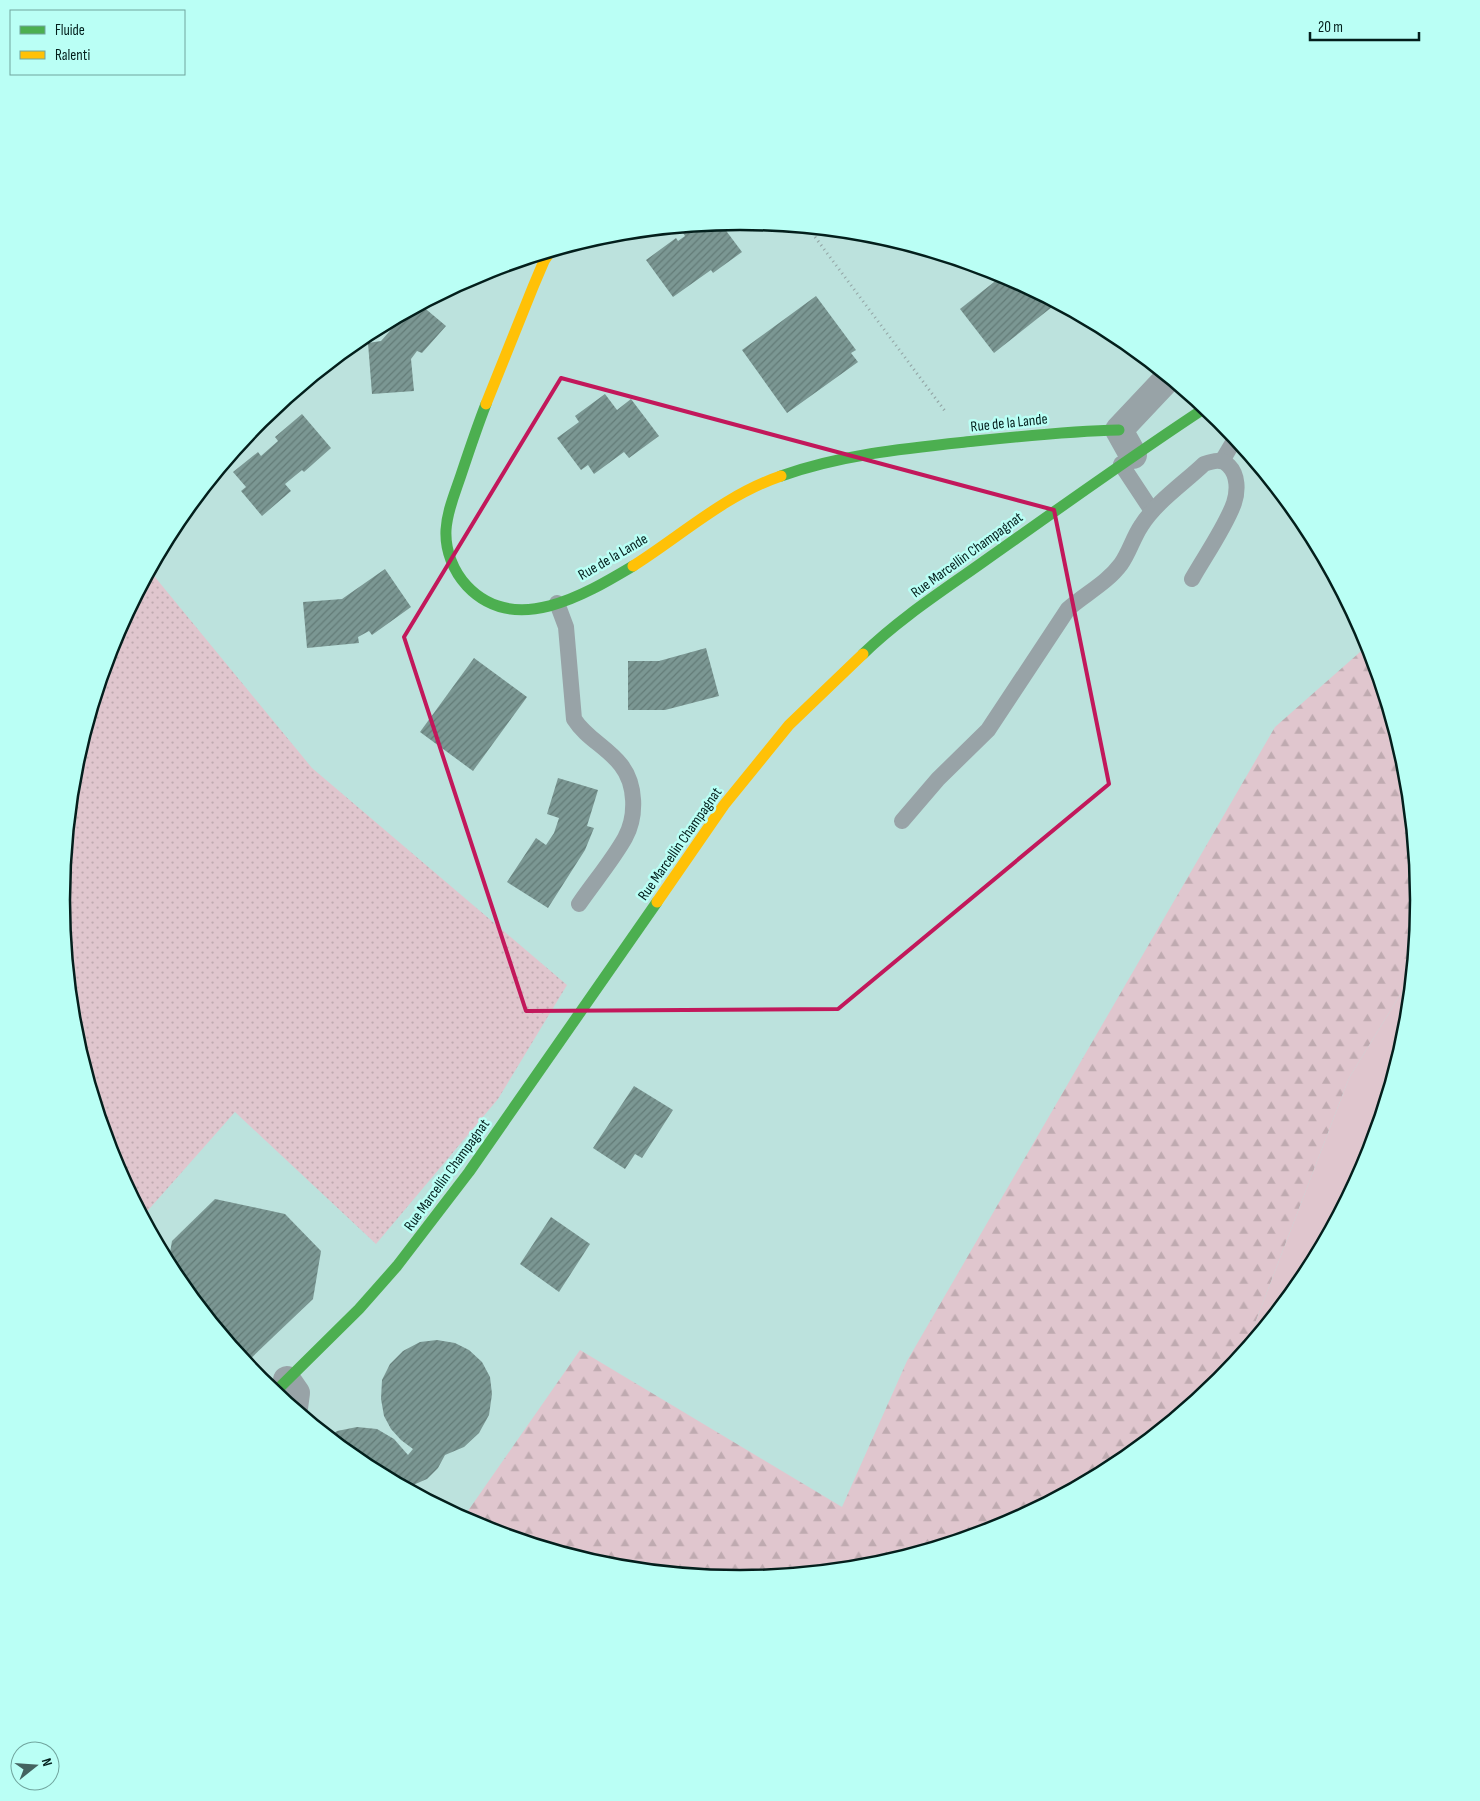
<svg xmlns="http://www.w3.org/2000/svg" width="1480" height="1801" viewBox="0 0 1480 1801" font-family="'Sofia Sans Condensed',sans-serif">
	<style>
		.grass { fill: url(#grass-dots) }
		.forest { fill: url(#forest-firs) }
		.garden { fill: #e0c6ce }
		.building { fill: url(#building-hatch) }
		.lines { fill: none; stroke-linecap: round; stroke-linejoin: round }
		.path { stroke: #91a2a2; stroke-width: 3; stroke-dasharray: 1 4; stroke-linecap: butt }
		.lane { stroke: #98a3a7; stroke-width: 16 }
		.street { stroke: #98a3a7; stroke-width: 28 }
		.fast { stroke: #4caf50; stroke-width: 11 }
		.slow { stroke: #ffc107; stroke-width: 11 }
		.marked { fill: none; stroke: #c2185b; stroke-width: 4; stroke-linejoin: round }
		.labels { text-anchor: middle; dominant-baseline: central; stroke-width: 5; stroke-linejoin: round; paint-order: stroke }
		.street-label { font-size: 15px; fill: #031f1c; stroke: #bafff5 }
		.rim { fill: none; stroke: #031f1c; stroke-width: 2.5 }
	</style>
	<defs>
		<pattern id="grass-dots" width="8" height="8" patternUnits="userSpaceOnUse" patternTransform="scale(1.25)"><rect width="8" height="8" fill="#e0c6ce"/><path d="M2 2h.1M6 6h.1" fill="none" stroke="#bfaab0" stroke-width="1.8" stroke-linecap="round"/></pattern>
		<pattern id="forest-firs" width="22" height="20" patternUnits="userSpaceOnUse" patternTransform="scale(1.25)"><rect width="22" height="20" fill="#e0c6ce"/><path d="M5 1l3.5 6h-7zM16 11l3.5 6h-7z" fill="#bfaab0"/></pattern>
		<pattern id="building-hatch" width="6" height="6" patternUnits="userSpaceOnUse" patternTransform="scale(1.25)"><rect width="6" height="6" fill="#7b9793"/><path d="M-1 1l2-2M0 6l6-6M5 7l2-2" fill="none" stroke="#637b77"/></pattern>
	</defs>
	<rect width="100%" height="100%" fill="#bce2dd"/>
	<!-- grass -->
	<path class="grass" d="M150,571L312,768L567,985L498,1099L376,1244L235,1112L143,1216L113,1160L74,1033L61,901L74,768L113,640Z"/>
	<!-- forest -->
	<path class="forest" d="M1368,645L1406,768L1419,901L1411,977L1349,1078L1244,1352L1220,1381L1117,1465L999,1528L872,1566L740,1579L607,1566L480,1527L463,1518L580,1350L842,1507L907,1361L1275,727Z"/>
	<!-- garden -->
	<path class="garden" d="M1411,977L1406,1033L1367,1161L1304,1278L1244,1352L1349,1078Z"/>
	<!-- building -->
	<g class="building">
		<path d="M721,224L742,252L713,273L711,270L673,297L646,260L676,238L678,241L685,236L683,233L693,226Z"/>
		<path d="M864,234L873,235L877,236L870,242Z"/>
		<path d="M1003,275L1045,297L1052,307L994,353L960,309Z"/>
		<path d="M816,296L856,350L851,353L858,362L787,413L742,350Z"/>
		<path d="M421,305L446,326L422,353L417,351L411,359L414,391L372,394L368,343L381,341L405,314Z"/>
		<path d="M605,394L617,410L631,399L659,436L629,458L624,452L594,474L588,465L581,470L557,438L579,422L575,416Z"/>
		<path d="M302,414L331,448L304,472L302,470L285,484L291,491L262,516L241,491L246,487L233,472L258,452L261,456L278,441L275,437Z"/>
		<path d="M385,569L411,607L372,635L369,631L358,637L359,643L307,648L303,602L342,599Z"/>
		<path d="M706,648L719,696L665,710H628V661H659Z"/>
		<path d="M474,658L527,697L473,771L420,732Z"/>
		<path d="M558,778L598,790L587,826L594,828L585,850L548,908L507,882L536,838L546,845L554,833L559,818L547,814Z"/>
		<path d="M634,1086L673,1110L642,1158L635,1154L625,1169L593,1148Z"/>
		<path d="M215,1199L285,1214L321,1251L313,1299L246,1363L175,1277L168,1264L172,1241Z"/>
		<path d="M551,1217L590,1244L559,1292L520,1264Z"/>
		<path d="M437,1340L455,1343L469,1350L482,1362L490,1377L492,1394L489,1415L479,1433L464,1447L445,1455L438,1468L427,1479L413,1485L412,1491L363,1465L329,1437L337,1431L357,1427L377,1429L394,1439L408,1455L413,1449L401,1440L391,1429L384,1416L381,1399L382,1380L390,1364L403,1351L420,1342Z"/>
	</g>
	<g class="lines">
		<!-- path -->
		<path class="path" d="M809,229L945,411"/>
		<!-- lane -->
		<g class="lane">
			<path d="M1222,461L1235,439"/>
			<path d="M1121,464L1152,511"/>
			<path d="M557,603L566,627L574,719C586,738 607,747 621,765C636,784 637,816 625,838C612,861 594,882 579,904"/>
			<path d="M902,821L938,779L988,730L1068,609C1085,594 1107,583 1121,564C1129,553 1133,538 1141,526C1156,502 1183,484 1204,464C1213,461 1222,458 1229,466C1238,475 1238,491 1234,503C1226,526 1205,556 1192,579"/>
		</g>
		<!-- street -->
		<g class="street">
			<path d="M1133,455L1119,430L1168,378"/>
			<path d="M287,1380L296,1393L294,1408"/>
		</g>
		<!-- fast -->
		<g class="fast">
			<path d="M486,404C477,427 469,451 461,475C455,493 447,511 446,530C445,550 453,571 467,586C515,637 586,594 633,566"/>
			<path d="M781,476C843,454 909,448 975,441C1023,436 1071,431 1119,430"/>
			<path d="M863,654C901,617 947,588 990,557C1061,507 1132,456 1205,408"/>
			<path d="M275,1392L359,1309L397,1266L469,1172L657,902"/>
		</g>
		<!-- slow -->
		<g class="slow">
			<path d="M486,404L533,287L544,261L550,252"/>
			<path d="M633,566C682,535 725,495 781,476"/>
			<path d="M657,902L724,805L789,725L863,654"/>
		</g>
	</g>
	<!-- marked area -->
	<path class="marked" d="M561,378L1054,510L1109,784L838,1009L526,1011L404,637Z"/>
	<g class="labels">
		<!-- street labels -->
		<g class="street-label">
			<text transform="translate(1009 423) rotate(-6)">Rue de la Lande</text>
			<text transform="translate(967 555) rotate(-36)">Rue Marcellin Champagnat</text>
			<text transform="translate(613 557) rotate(-30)">Rue de la Lande</text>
			<text transform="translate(680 844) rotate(-55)">Rue Marcellin Champagnat</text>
			<text transform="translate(447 1175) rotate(-54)">Rue Marcellin Champagnat</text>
		</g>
	</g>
	<!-- crop -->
	<path d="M0 0H1480V1801H0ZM70 900a670 670 0 1 1 1340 0a670 670 0 1 1-1340 0Z" fill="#bafff5" fill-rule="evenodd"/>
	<path class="rim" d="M70 900a670 670 0 1 1 1340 0a670 670 0 1 1-1340 0Z"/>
	<!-- legend -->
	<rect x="10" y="10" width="175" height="65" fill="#bafff5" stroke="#71a59e"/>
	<rect x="20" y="26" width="25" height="8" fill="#4caf50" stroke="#71a59e"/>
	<text x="55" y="35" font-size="15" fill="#031f1c">Fluide</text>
	<rect x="20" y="51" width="25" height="8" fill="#ffc107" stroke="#71a59e"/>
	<text x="55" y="60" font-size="15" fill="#031f1c">Ralenti</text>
	<!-- north arrow -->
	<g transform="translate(35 1766) rotate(73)"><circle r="24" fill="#bafff5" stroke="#71a59e"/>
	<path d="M0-4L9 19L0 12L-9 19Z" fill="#446360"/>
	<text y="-8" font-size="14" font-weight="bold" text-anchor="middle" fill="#031f1c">N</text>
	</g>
	<!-- scale -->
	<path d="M1310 32v8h109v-8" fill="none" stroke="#031f1c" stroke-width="2.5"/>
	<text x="1318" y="32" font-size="15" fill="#031f1c" stroke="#bafff5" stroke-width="4" paint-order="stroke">20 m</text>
</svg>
